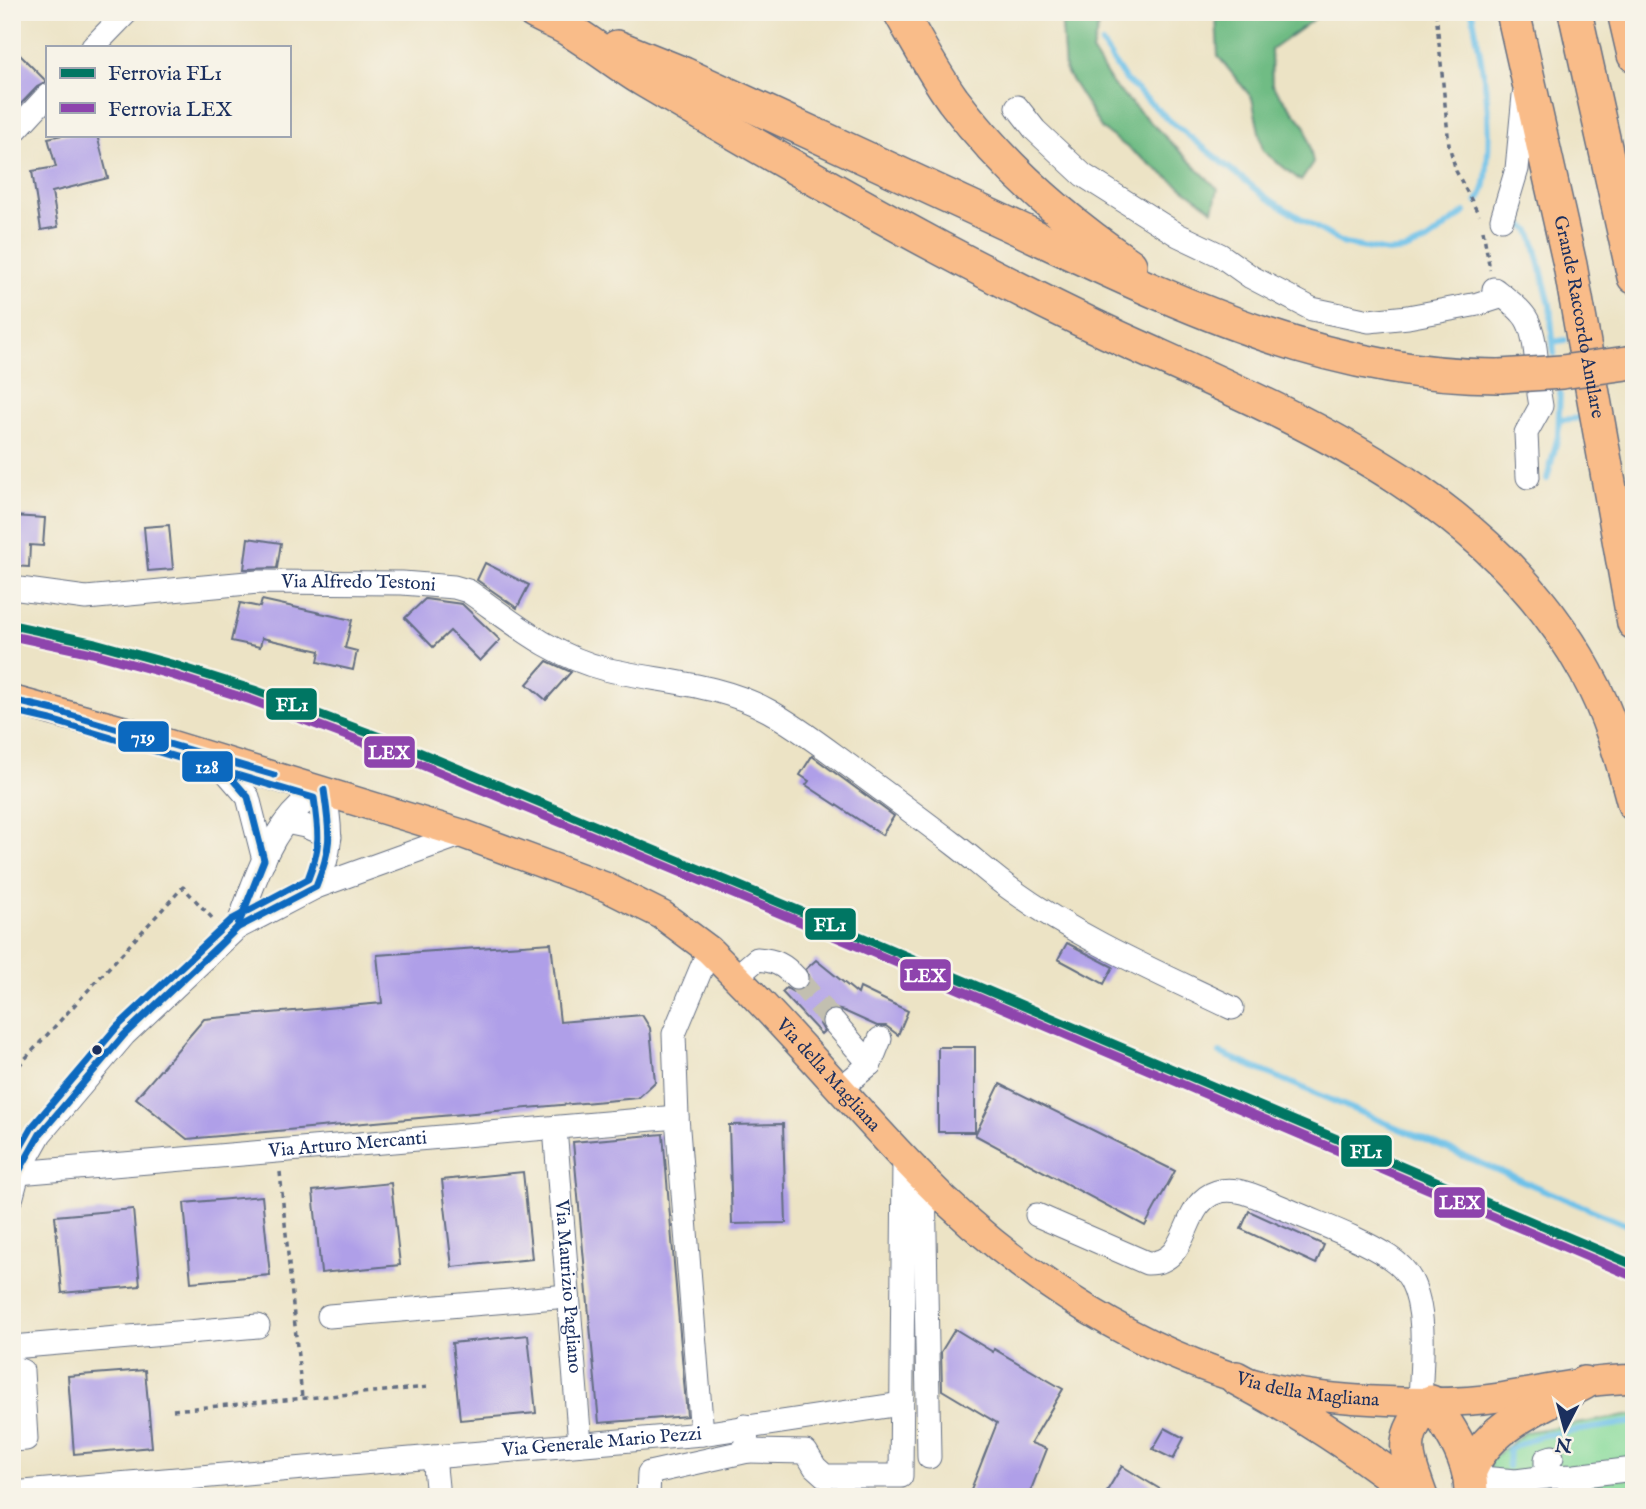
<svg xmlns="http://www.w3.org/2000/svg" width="1646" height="1509" viewBox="0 0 1646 1509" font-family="'IM FELL English',serif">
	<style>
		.green { fill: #8bdc9d; stroke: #53867e; stroke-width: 2 }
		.forest { fill: #70bc84; stroke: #467671; stroke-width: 2 }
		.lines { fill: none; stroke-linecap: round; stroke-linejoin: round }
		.stream { stroke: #6dc1e9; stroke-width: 6 }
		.building { fill: #af9fe8 }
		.minor-tunnel { stroke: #c2bfb0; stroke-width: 23; stroke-dasharray: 23 11; stroke-linecap: butt }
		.minor-casing { stroke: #646e82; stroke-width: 25 }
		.major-casing { stroke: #646e82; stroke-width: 31 }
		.highway-casing { stroke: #646e82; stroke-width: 36 }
		.path { stroke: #646e82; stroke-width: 3.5; stroke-dasharray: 5 5; stroke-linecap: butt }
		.minor { stroke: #fff; stroke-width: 23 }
		.major { stroke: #f9bc89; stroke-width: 28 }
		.highway { stroke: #f9bc89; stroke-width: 33 }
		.highway-bridge-casing { stroke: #646e82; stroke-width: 36; stroke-linecap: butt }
		.highway-bridge { stroke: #f9bc89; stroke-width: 33 }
		.bus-1-casing { stroke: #f7f3e8; stroke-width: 12 }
		.bus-2-casing { stroke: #f7f3e8; stroke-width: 12 }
		.bus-1 { stroke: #0c69bf; stroke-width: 7 }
		.bus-2 { stroke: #0c69bf; stroke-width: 7 }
		.rail-1-casing { stroke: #f7f3e8; stroke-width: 14 }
		.rail-2-casing { stroke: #f7f3e8; stroke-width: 14 }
		.rail-1 { stroke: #007663; stroke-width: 9 }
		.rail-2 { stroke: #8e44ad; stroke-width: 9 }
		.bus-dot { fill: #1b2f5e; stroke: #f7f3e8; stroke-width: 2.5 }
		.labels { text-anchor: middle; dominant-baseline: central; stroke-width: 5; stroke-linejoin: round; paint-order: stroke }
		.street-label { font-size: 19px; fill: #1b2f5e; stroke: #f7f3e8 }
		.line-badge { stroke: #f7f3e8; stroke-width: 2.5 }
		.badge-label { font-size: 19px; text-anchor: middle; font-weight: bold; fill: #fff }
	</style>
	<rect width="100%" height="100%" fill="#f7f3e8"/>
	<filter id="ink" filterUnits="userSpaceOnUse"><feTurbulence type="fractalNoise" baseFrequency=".0143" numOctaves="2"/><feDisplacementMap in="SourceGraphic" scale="14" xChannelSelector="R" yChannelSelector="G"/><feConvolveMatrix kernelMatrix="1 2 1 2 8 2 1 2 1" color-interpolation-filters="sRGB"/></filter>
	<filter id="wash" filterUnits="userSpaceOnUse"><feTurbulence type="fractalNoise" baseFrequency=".00686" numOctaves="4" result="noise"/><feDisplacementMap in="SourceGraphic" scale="28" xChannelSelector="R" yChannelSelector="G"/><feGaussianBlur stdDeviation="1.57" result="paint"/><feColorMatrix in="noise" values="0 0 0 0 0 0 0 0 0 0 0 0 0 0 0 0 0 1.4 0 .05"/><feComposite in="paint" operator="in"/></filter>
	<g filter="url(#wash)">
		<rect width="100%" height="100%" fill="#ece3c5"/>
		<!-- green -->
		<path class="green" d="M1634,1415V1497H1485L1490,1461L1525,1432Z"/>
		<!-- forest -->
		<g class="forest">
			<path d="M1061,12H1102L1092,51L1113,85L1218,189L1213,210L1102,129L1065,70Z"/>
			<path d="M1218,12H1324L1271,50L1272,85L1306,127L1313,163L1301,181L1263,151L1252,98L1218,56L1216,16Z"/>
		</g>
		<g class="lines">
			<!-- stream -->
			<g class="stream">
				<path d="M1472,12C1482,65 1493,110 1487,165C1486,178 1486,191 1477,201"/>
				<path d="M1102,44L1124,78L1169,120L1267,198L1344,244L1388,252L1405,250L1427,241L1465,212"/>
				<path d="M1517,220L1530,231L1534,241L1550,305L1554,354"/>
				<path d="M1553,342L1565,340"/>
				<path d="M1560,420L1581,418"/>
				<path d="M1547,479L1558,436L1560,393"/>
				<path d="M1220,1053L1634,1228"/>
				<path d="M1508,1466L1509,1449L1539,1436L1634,1422"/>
				<path d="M1508,1493L1509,1497"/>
			</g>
		</g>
		<g id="blocks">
			<!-- building -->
			<g class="building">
				<path d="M12,47L47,82L37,87L12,113Z"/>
				<path d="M62,135H97L108,178L52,192L58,227L41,230L32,171L56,167L48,138Z"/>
				<path d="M12,516L45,518L43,546L30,545L29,567L12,566Z"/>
				<path d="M169,525L173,569L148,571L144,527Z"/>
				<path d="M248,538L281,543L277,568L244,569Z"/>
				<path d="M485,563L529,585L517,608L477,580Z"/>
				<path d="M425,599L462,604L500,640L480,661L450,631L433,647L405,618Z"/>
				<path d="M262,600L352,620L345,648L357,651L353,670L318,662L320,651L262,638L260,647L231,641L240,603L260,607Z"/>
				<path d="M547,661L571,672L546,700L527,684Z"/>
				<path d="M812,756L894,816L882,835L806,785L809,781L800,775Z"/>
				<path d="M551,943L560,1022L642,1015L650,1028L655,1082L638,1098L187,1139L136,1098L204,1019L382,1003L377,955Z"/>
				<path d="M1067,943L1113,967L1104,984L1058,959Z"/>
				<path d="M816,960L858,994L860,988L908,1011L898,1035L886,1026H877L844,1011L832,1008L825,1011L821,1017L820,1024L824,1031L821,1034L782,992L786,988L793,992L805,988L810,981L806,969Z"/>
				<rect x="938" y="1047" width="37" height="85"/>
				<path d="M1000,1084L1175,1171L1145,1226L975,1135Z"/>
				<path d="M783,1124L786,1223L732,1224L729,1125Z"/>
				<path d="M663,1134L687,1416L599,1423L573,1142Z"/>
				<path d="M523,1172L532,1259L452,1267L442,1180Z"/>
				<path d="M391,1183L400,1265L321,1273L313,1191Z"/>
				<path d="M262,1196L270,1275L191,1282L184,1203Z"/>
				<path d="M133,1209L140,1286L62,1293L55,1216Z"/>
				<path d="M1249,1211L1324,1245L1316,1264L1241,1229Z"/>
				<path d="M955,1329L993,1352L994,1349L1063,1389L1031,1443L1047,1449L1028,1497H968L997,1423L942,1390L941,1352Z"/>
				<path d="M528,1335L536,1413L460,1420L452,1343Z"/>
				<path d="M145,1370L152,1447L74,1454L68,1376Z"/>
				<path d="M1165,1428L1184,1438L1173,1459L1153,1449Z"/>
				<path d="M1122,1466L1140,1477L1173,1497H1117L1107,1491Z"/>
			</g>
		</g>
	</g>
	<g filter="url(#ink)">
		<use href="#blocks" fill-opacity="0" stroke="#646e82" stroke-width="2"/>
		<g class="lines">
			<!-- minor-tunnel -->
			<path class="minor-tunnel" d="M796,978L834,1022"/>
			<defs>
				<g id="minor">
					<path d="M93,47L127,12"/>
					<path d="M1017,107L1035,130L1083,175L1178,235L1220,255L1251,277L1312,309L1369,321L1408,317L1478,304L1503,296"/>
					<path d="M12,134L47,96"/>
					<path d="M1502,219L1517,169L1524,95"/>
					<path d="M1494,289C1525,313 1532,317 1536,356"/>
					<path d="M1528,477L1526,433L1541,406L1539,394"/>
					<path id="s1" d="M12,588L86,598L258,582L402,583L454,587L468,591C513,622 550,655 605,669C661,682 718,683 769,711C796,726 822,746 848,765C883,791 919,817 954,844C974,859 992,876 1012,890C1080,939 1157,972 1232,1008"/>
					<path d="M214,758L248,797L264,860"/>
					<path d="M286,822L305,826L330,837"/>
					<path d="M237,928C253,887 267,836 301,805C308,799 317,795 324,790C332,831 333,849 316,887"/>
					<path d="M736,977L757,959C775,960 784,965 796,978"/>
					<path d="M834,1022L870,1064L841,1088"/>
					<path d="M870,1064L880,1039"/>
					<path id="s2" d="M555,1128L580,1444"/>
					<path id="s3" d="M18,1173L677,1117"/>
					<path d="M924,1179L929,1457"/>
					<path d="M12,1196L18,1173L40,1134L124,1035L237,928L316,887L463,834"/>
					<path d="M1037,1215L1147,1263C1192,1264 1179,1204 1217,1192C1223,1190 1231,1190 1238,1191C1255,1194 1272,1204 1288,1210C1322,1225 1358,1237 1389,1257C1398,1263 1406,1271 1411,1280C1428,1313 1421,1366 1420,1402"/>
					<path d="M329,1316L568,1296"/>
					<path d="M12,1347L258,1326"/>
					<path d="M12,1367L22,1371L26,1439L12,1440"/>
					<path d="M745,1426L748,1451L806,1452L815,1467L825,1476H901L904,1158"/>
					<path d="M702,1434L901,1404"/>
					<path d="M434,1457L438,1497"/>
					<path d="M1546,1477L1575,1476L1634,1469"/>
					<path d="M1470,1489L1481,1478L1516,1481L1546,1477V1459L1552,1457"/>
					<path id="s4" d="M12,1493L702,1434L677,1117L674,1034L709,950"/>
					<path d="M648,1497L649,1473L748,1451"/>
				</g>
				<g id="major">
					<path id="s5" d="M12,700L133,733L463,834L606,887L662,915L709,950L736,977C801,1042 859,1113 923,1178C1007,1265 1120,1341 1236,1378C1285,1394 1337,1399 1387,1401C1426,1403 1465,1403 1503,1397C1547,1390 1590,1379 1634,1379"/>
				</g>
				<g id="highway">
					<path d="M534,12C546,19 560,24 571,31C597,47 621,67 647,82C744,139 841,195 940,248C1004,282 1069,315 1135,345C1306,422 1492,499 1586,672C1609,713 1622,759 1634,804"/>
					<path d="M900,12C917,42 933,72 953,100C1001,164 1064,220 1130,265"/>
					<path id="s6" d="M1513,12L1570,265L1634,623"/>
					<path d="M1575,12L1634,277"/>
					<path d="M1624,12L1634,55"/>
					<path d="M617,47L684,74C795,125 906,177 1017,228C1171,300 1325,377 1500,376"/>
					<path d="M1236,1378C1300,1412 1361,1451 1418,1497"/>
					<path d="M1469,1474C1486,1425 1542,1406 1584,1383"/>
					<path d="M1421,1497C1406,1455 1397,1437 1431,1402C1447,1423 1463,1448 1469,1474C1471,1481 1470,1489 1472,1497"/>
				</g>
			</defs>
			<!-- minor casing -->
			<use href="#minor" class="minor-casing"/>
			<!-- major casing -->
			<use href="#major" class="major-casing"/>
			<!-- highway casing -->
			<use href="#highway" class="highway-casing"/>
			<!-- path -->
			<g class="path">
				<path d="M1436,12L1449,145L1456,171L1479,215"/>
				<path d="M1483,230L1490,270"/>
				<path d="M12,1073L183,887L214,920"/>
				<path d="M280,1172L302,1398"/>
				<path d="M173,1410L429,1387"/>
			</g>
			<!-- minor -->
			<use href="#minor" class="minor"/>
			<!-- major -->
			<use href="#major" class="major"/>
			<!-- highway -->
			<use href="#highway" class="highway"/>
			<defs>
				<path id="highway-bridge" d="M1500,376L1562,372L1634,362"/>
			</defs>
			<!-- highway-bridge casing -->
			<use href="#highway-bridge" class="highway-bridge-casing"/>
			<!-- highway-bridge -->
			<use href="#highway-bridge" class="highway-bridge"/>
			<defs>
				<g id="bus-1">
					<path d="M12,700L54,710L274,775"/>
					<path d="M213,952L237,928L264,860L248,797L214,758"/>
					<path d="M12,1195L18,1173L40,1134L124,1035L237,928L316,887C333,845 330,833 324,790"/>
				</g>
				<path id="bus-2" d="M12,711L51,720L314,798C319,833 321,846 308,879L231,920L117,1027L32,1127L12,1162"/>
			</defs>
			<!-- bus-1 casing -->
			<use href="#bus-1" class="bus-1-casing"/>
			<!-- bus-2 casing -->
			<use href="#bus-2" class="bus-2-casing"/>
			<!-- bus-1 -->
			<use href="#bus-1" class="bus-1"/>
			<!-- bus-2 -->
			<use href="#bus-2" class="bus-2"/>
			<defs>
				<path id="rail-1" d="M12,625L95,643L175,665L254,690L409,748L819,919L1634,1265"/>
				<path id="rail-2" d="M12,636L92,653L172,675L251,700L405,758L815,928L1630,1275"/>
			</defs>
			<!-- rail-1 casing -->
			<use href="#rail-1" class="rail-1-casing"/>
			<!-- rail-2 casing -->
			<use href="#rail-2" class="rail-2-casing"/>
			<!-- rail-1 -->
			<use href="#rail-1" class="rail-1"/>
			<!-- rail-2 -->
			<use href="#rail-2" class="rail-2"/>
		</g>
	</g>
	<!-- markers -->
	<circle class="bus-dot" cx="97" cy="1050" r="6"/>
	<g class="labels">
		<!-- street labels -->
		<g class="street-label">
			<text stroke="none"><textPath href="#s6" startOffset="312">Grande Raccordo Anulare</textPath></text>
			<text stroke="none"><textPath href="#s1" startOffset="348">Via Alfredo Testoni</textPath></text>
			<text stroke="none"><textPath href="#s5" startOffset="917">Via della Magliana</textPath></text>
			<text stroke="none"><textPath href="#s3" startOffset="331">Via Arturo Mercanti</textPath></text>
			<text stroke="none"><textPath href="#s2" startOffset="159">Via Maurizio Pagliano</textPath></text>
			<text stroke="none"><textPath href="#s5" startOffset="1505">Via della Magliana</textPath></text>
			<text stroke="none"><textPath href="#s4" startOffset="592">Via Generale Mario Pezzi</textPath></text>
		</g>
	</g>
	<g class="line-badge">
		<rect x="265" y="687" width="53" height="34" rx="7" fill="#007663"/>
		<rect x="117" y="720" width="53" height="33" rx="7" fill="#0c69bf"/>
		<rect x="363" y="735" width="53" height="34" rx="7" fill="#8e44ad"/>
		<rect x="181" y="750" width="53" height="33" rx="7" fill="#0c69bf"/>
		<rect x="804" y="907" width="53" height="34" rx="7" fill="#007663"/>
		<rect x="899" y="958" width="53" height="34" rx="7" fill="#8e44ad"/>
		<rect x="1340" y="1134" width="53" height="34" rx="7" fill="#007663"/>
		<rect x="1433" y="1186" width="53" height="33" rx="7" fill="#8e44ad"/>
	</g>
	<g class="badge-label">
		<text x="292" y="711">FL1</text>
		<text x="143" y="743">719</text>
		<text x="389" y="759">LEX</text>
		<text x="207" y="773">128</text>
		<text x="830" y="931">FL1</text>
		<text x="925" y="982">LEX</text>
		<text x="1366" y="1158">FL1</text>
		<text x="1460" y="1209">LEX</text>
	</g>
	<!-- margin -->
	<rect width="1646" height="1509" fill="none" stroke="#f7f3e8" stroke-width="42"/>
	<!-- legend -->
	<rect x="46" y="46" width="245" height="91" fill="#f7f3e8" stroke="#9fa5b1" stroke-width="2"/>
	<rect x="60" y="68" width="35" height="10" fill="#007663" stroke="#9fa5b1" stroke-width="2"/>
	<text x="108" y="80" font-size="21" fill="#1b2f5e">Ferrovia FL1</text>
	<rect x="60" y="103" width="35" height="10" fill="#8e44ad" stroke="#9fa5b1" stroke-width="2"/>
	<text x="108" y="116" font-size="21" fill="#1b2f5e">Ferrovia LEX</text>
	<!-- north arrow -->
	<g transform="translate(1565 1429) rotate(186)" stroke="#f7f3e8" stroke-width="5" paint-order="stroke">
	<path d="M0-5L12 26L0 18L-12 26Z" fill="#1b2f5e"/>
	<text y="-10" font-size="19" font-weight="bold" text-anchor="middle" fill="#1b2f5e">N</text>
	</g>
</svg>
